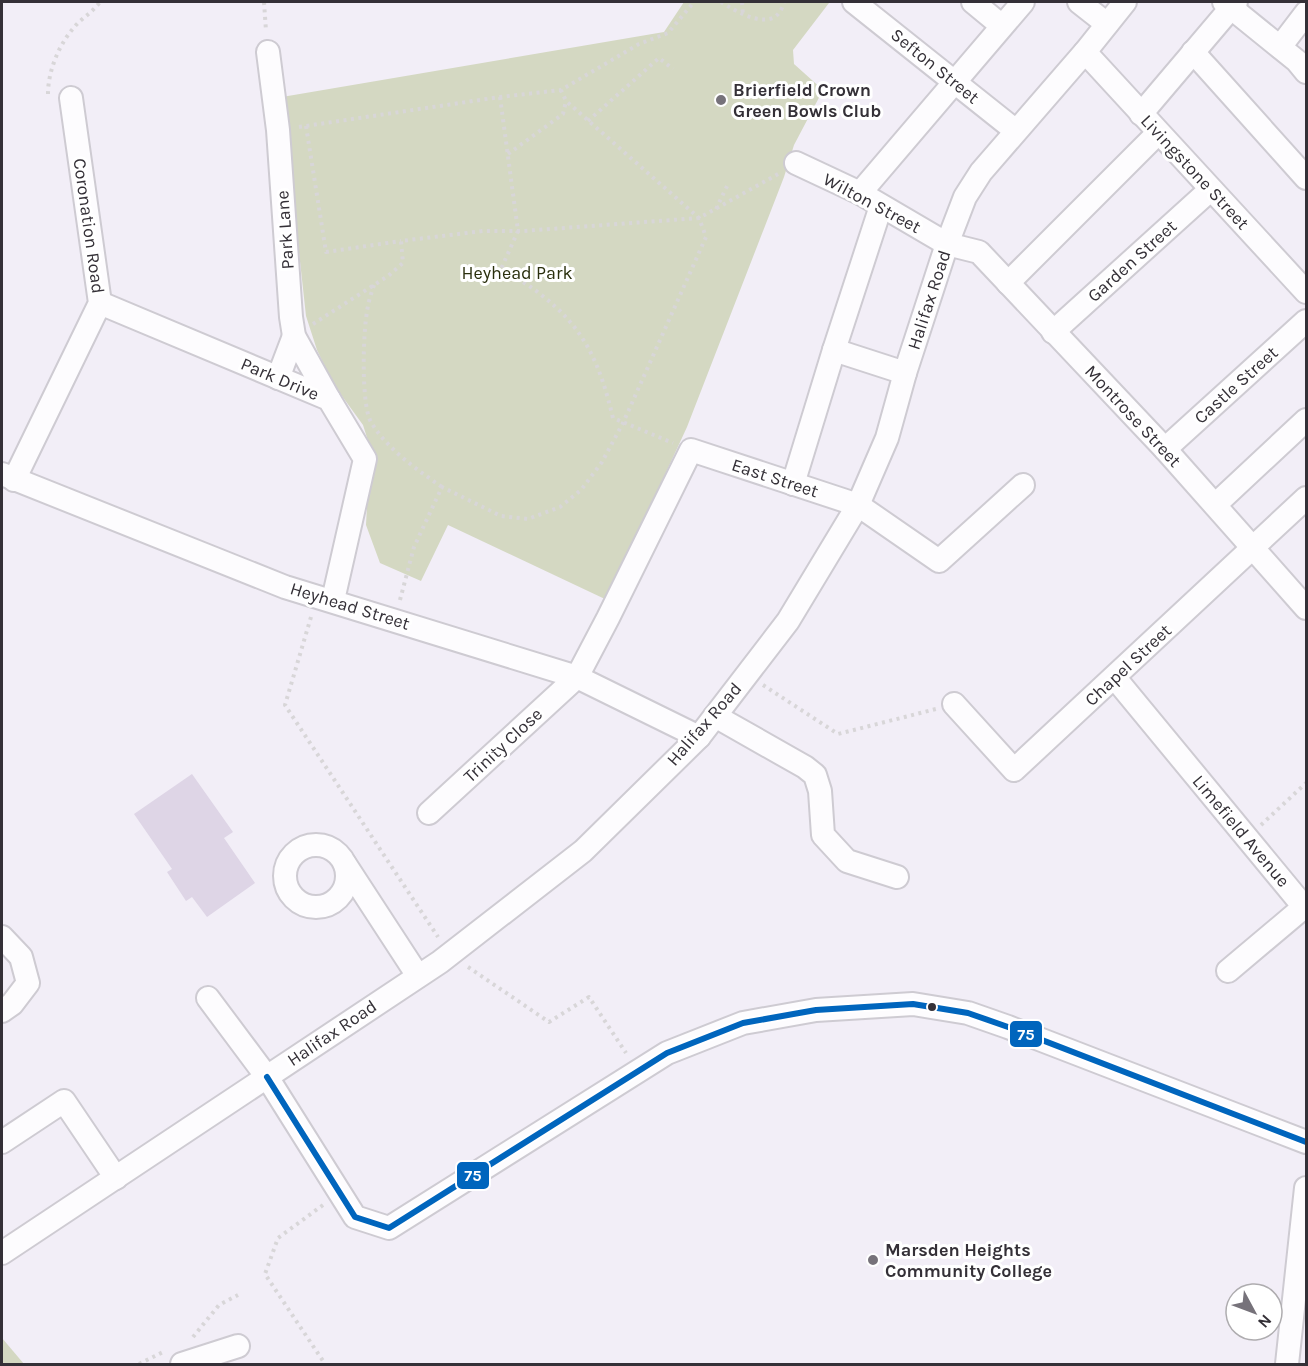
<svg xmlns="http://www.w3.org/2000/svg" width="1308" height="1366" viewBox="0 0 1308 1366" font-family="Karla,sans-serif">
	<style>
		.green { fill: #d4d8c2 }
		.building { fill: #ded5e6 }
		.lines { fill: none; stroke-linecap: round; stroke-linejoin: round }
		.minor-casing { stroke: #cecbd2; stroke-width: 26 }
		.path { stroke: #d8d6d8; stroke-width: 4; stroke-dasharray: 3 4.5; stroke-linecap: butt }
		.minor { stroke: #fdfcfe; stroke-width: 22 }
		.bus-1-casing { stroke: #fff; stroke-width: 10 }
		.bus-1 { stroke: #0065bd; stroke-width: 6 }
		.poi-dot { fill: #76727a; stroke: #fff; stroke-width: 2 }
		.bus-dot { fill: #343037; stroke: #fff; stroke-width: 2 }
		.labels { text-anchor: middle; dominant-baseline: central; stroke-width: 6; stroke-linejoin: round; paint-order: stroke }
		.street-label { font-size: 18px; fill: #343037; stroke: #fff }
		.poi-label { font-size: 18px; font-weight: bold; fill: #343037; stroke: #fff; text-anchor: start }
		.park-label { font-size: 18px; fill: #2a2f0d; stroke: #fff }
		.line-badge { stroke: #fff; stroke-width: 2 }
		.badge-label { font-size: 16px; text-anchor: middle; font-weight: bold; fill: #fff }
	</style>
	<rect width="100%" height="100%" fill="#f2eef7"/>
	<!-- green -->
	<g class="green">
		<path d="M684,2H827L829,3L793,50L794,64L823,90L794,145L784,177L687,427L607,600L448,525L421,581L380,563L366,525L370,447L363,425L334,385L317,350L306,316L282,97L664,32Z"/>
		<path d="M2,1338L24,1364H2Z"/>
	</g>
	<!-- building -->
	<path class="building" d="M192,774L233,832L224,838L255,883L207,917L192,897L186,901L167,872L172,869L134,814Z"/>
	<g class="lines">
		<defs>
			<g id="minor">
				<path d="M854,2L1016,131"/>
				<path d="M973,2L1002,26"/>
				<path d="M1079,2L1107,24"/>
				<path d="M1224,2L1297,61L1306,72"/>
				<path d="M1280,47L1306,13"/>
				<path d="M268,52L278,130L291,317L294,336L329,399"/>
				<path d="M1085,52L1306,292"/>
				<path d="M1193,52L1306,178"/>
				<path d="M1141,114L1236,2"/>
				<path d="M796,163L860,193L947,244L979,252L1165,449L1306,608"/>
				<path d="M860,193L1023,2"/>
				<path d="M1008,283L1158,133"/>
				<path d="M100,303L329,399L365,459L333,600"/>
				<path d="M1053,332L1210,190"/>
				<path d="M834,350L905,373"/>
				<path d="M278,378L294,336"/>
				<path d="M1165,449L1306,321"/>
				<path d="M2,474L285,587L577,677L699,737"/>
				<path d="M14,480L100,303L71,98"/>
				<path d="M793,484L834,350L881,206"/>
				<path d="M1215,505L1306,420"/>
				<path d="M1115,678L1304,907L1228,971"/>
				<path d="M954,704L1014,770L1306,498"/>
				<path d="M715,716L805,767L815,775L820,791L823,835L847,861L897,877"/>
				<path d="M429,813L577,677L608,618L691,450L858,505L939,561L1023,485"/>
				<circle cx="316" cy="876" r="31"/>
				<path d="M345,864L418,976"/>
				<path d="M2,937L21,957L28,983L12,1004L2,1011"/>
				<path d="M208,998L267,1077L355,1217L389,1228L667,1053L743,1023L816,1010L913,1004L968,1013L1008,1027L1306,1142"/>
				<path d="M2,1142L64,1101L116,1178"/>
				<path d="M2,1253L440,962L583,851L699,737L788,621L858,505L887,438L905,373L947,244L965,197L981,172L1085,52L1125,2"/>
				<path d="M182,1364L238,1346"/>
				<path d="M1287,1364L1306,1188"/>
			</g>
		</defs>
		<!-- minor casing -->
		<use href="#minor" class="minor-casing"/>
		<!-- path -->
		<g class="path">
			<path d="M264,2L266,31"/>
			<path d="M721,2C737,12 776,36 784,2"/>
			<path d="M742,2L743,16"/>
			<path d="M48,94C48,69 61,39 80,21C87,15 94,10 100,2"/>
			<path d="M500,97L518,231L501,269C514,277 528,284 540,294C585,328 600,364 613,418L673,443"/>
			<path d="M588,121L659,58L673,69"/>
			<path d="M306,126L326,252L401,241"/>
			<path d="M299,127L500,97L561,90L639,44L668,33L694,2"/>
			<path d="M508,154L563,114L566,101"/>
			<path d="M716,209L729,182"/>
			<path d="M374,285C371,294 368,303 367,312C363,333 361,405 371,422C387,449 416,469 442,487"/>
			<path d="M313,324L388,276L403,263L401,241L483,231H523L699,218L780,173"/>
			<path d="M400,600L414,547L442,487L501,516L528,519L560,507L581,490L602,462L623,423L706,237L699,218L566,101L561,90"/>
			<path d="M311,617L285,705L438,937"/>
			<path d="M763,685L838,734L936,709"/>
			<path d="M1261,825L1306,783"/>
			<path d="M468,967L549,1022L589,997L626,1053"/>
			<path d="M323,1205L278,1238L265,1274L325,1364"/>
			<path d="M193,1337L219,1305L238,1295"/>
			<path d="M139,1364L165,1351"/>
		</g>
		<!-- minor -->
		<use href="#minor" class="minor"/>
		<defs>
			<path id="bus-1" d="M267,1077L355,1217L389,1228L667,1053L743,1023L816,1010L913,1004L968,1013L1008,1027L1306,1142"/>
		</defs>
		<!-- bus-1 casing -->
		<use href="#bus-1" class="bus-1-casing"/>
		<!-- bus-1 -->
		<use href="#bus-1" class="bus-1"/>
	</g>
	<!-- markers -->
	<g class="poi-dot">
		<circle cx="721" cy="100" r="6"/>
		<circle cx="873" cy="1260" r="6"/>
	</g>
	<circle class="bus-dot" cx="932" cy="1007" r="5"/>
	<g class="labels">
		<!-- street labels -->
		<g class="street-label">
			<text transform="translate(935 66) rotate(39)">Sefton Street</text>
			<text transform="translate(1195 172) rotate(47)">Livingstone Street</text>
			<text transform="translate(872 203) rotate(28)">Wilton Street</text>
			<text transform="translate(89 226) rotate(82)">Coronation Road</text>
			<text transform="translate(285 230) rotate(-94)">Park Lane</text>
			<text transform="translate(1132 261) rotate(-42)">Garden Street</text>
			<text transform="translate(929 300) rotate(-72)">Halifax Road</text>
			<text transform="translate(280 379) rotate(23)">Park Drive</text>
			<text transform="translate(1236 385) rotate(-42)">Castle Street</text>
			<text transform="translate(1133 416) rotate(47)">Montrose Street</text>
			<text transform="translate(775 478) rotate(18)">East Street</text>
			<text transform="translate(350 606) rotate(17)">Heyhead Street</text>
			<text transform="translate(1128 665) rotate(-43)">Chapel Street</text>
			<text transform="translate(704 724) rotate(-49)">Halifax Road</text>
			<text transform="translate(503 745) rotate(-43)">Trinity Close</text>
			<text transform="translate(1241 831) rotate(50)">Limefield Avenue</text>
			<text transform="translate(332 1033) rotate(-34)">Halifax Road</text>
		</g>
		<!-- poi labels -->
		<g class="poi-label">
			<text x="733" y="90">Brierfield Crown<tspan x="733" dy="21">Green Bowls Club</tspan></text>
			<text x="885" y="1250">Marsden Heights<tspan x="885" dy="21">Community College</tspan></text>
		</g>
		<!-- park labels -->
		<g class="park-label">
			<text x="517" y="273">Heyhead Park</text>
		</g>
	</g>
	<g class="line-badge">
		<rect x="1009" y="1020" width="34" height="28" rx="6" fill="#0065bd"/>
		<rect x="456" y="1161" width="34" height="29" rx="6" fill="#0065bd"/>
	</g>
	<g class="badge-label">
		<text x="1026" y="1040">75</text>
		<text x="473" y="1181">75</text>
	</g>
	<!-- border -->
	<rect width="1308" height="1366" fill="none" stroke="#343037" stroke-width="6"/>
	<!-- north arrow -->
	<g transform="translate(1254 1312) rotate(131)"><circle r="28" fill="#ffffff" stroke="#aeacaf" stroke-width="1.5"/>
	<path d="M0-4.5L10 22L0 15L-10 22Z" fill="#76727a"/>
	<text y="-9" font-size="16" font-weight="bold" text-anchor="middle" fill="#343037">N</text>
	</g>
</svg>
